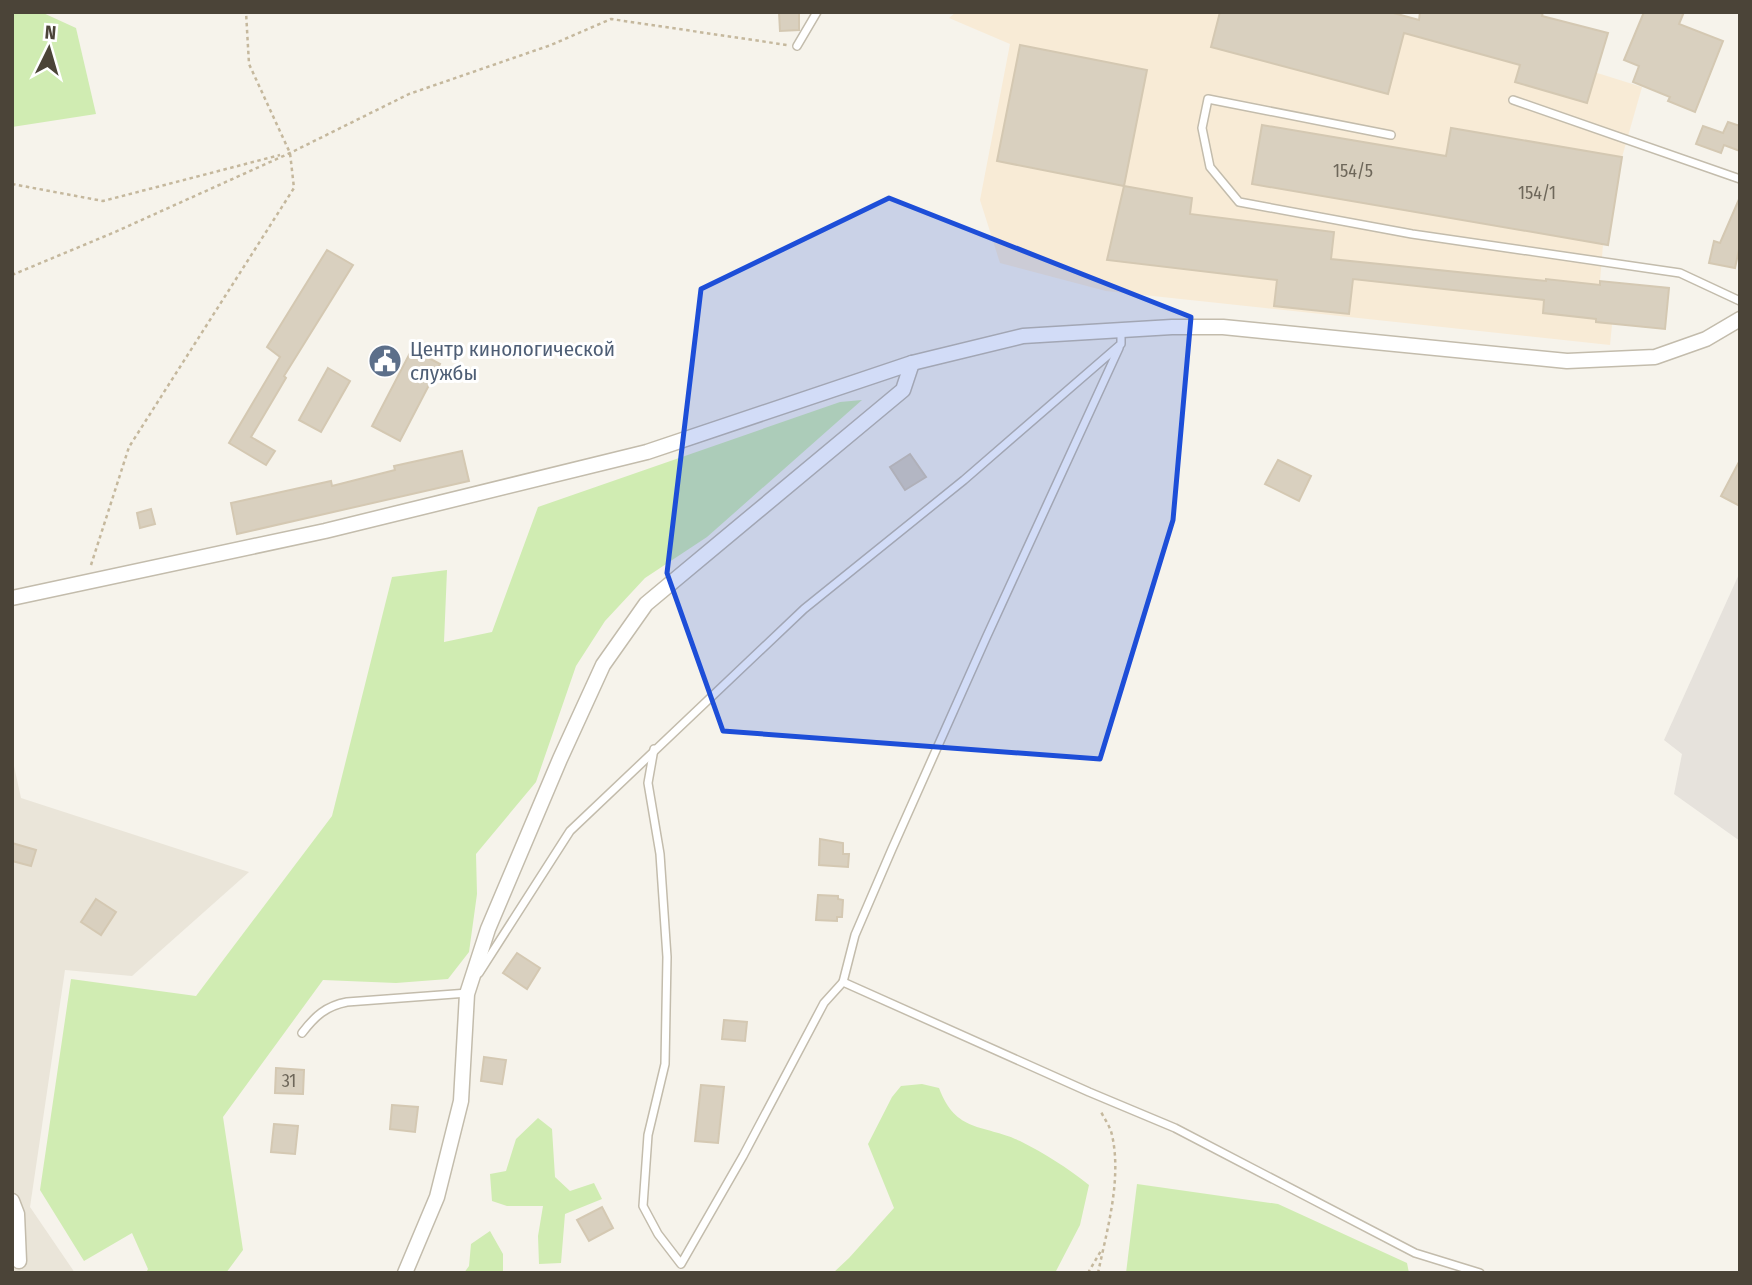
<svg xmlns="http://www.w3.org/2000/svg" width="1752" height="1285" viewBox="0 0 1752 1285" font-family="'Fira Sans Condensed',sans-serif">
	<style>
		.residential { fill: #eae5d9 }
		.commercial { fill: #f8ebd6 }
		.industrial { fill: #e6e2dc }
		.green { fill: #d0ecb2 }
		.building { fill: #d9d0bf; stroke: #d4c8b2; stroke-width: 2 }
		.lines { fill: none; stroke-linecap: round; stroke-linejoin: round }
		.lane-casing { stroke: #c3bcac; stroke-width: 10 }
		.street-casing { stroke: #c3bcac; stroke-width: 17 }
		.path { stroke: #c5b89d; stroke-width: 2.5; stroke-dasharray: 3.5 3.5; stroke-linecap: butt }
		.lane { stroke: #fff; stroke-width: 7 }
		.street { stroke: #fff; stroke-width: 14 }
		.marked { fill: #1d4ed8; fill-opacity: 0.2; stroke: #1d4ed8; stroke-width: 5; stroke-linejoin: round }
		.labels { text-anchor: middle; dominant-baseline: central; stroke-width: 6; stroke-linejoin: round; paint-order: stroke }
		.number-label { font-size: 18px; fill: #6e675a }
		.service-label { font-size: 21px; fill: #4e5e75; stroke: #fff; text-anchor: start }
	</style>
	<rect width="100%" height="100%" fill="#f6f3eb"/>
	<!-- residential -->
	<path class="residential" d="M12,757L21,798L249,872L132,976L65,970L30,1207L75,1273H12Z"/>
	<!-- commercial -->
	<path class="commercial" d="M956,12H1390L1524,50L1642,87L1622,157L1608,245H1603L1600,281L1669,288L1665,329L1612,324L1610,345L1106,291L1000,263L980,200L1010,44L949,18Z"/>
	<!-- industrial -->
	<path class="industrial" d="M1740,572V841L1674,794L1682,754L1664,740Z"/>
	<!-- green -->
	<g class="green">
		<path d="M12,12H41L76,28L96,114L12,127Z"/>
		<path d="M862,400L707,537L645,578L605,621L576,666L536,782L476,854L477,894L469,952L448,979L396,983L323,980L223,1117L243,1250L226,1273H146L148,1269L132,1233L84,1261L40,1190L71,979L196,996L332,816L392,577L447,570L444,642L492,632L538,507L840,402Z"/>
		<path d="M922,1084L939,1088C956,1134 985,1124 1020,1141C1044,1153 1068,1168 1089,1185L1080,1225L1055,1273H833L849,1258L894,1208L868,1144L892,1097L901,1086Z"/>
		<path d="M538,1118L552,1129L555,1177L570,1191L594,1183L602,1199L565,1214L561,1263L539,1264L538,1236L543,1206H507L492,1201L490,1174L506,1171L516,1139Z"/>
		<path d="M1137,1184L1278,1204L1407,1263L1409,1273H1126Z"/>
		<path d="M490,1231L503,1254V1273H464L469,1266L471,1244Z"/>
	</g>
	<!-- building -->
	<g class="building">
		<path d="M779,12H799V30L780,31Z"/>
		<path d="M1220,12H1390L1419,20L1420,12H1543L1542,16L1608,33L1587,103L1515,82L1520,65L1404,33L1388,94L1211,47Z"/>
		<path d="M1644,12H1684L1679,24L1723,41L1695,112L1668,101L1670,97L1633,82L1639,66L1624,60Z"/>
		<path d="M1020,45L1147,70L1124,186L997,161Z"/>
		<path d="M1728,122L1740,126V151L1724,145L1721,153L1696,144L1703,126L1723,133Z"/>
		<path d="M1262,125L1446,156L1451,128L1622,157L1608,245L1252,184Z"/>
		<path d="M1124,186L1192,198L1190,214L1334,232L1331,259L1546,281V279L1600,285V281L1669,288L1665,329L1596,322V319L1543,313L1544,300L1353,279L1349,314L1274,306L1277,280L1107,260Z"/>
		<path d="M1740,197V245L1735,268L1709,263L1714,241L1720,243Z"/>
		<path d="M327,250L353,265L284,376L286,378L251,437L275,451L266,465L229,443L280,357L267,347Z"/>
		<path d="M412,349L440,364L400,441L372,426Z"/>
		<path d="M328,368L350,381L321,432L299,420Z"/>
		<path d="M462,451L469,481L237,534L231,503L331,481L332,486L395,470L394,466Z"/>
		<path d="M910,454L926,477L905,490L890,467Z"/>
		<path d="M1278,460L1311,476L1299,501L1265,484Z"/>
		<path d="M1740,460V506L1721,496Z"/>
		<path d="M151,509L155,524L140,528L137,513Z"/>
		<path d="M820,839L843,843V854H849L848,867L819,865Z"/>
		<path d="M12,843L36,850L31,866L12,861Z"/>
		<path d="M818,895L838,896V899L843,900L842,917H837V921L816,920Z"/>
		<path d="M96,899L116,912L101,935L81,922Z"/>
		<path d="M517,953L540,968L527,989L503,973Z"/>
		<path d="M724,1020L747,1022L745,1041L722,1039Z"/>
		<path d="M484,1057L506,1060L502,1084L481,1081Z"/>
		<path d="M276,1068L304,1070L303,1094L275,1093Z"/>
		<path d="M701,1085L724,1087L718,1143L695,1141Z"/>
		<path d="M392,1105L418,1107L415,1132L390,1129Z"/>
		<path d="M274,1124L298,1126L295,1154L271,1152Z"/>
		<path d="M602,1207L613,1228L589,1241L577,1220Z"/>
	</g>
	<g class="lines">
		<defs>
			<g id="lane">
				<path d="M797,46L817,12"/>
				<path d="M1513,100L1740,179"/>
				<path d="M1391,135L1208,99L1202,128L1210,167L1239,202L1412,234L1680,273L1740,301"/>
				<path d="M654,749L648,783L660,854L667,957L665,1064L648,1135L643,1206L658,1234L681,1264L743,1156L824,1003L843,982L1089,1092L1175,1128L1415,1253L1480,1273"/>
				<path d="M479,973L570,831L804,609L964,480L1121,344V330"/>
				<path d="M843,982L855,935L892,849L986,638L1119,348"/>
				<path d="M302,1033C315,1016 326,1006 347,1002L468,993"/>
			</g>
			<g id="street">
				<path d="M12,598L325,531L647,452L912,363L1023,336L1172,327H1223L1567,361L1655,357L1706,339L1740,319"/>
				<path d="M12,1201L17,1214L19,1261"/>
				<path d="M405,1273L437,1197L461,1101L467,994L488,929L560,759L603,665L646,604L903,390L912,363"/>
			</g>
		</defs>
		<!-- lane casing -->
		<use href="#lane" class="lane-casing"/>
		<!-- street casing -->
		<use href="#street" class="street-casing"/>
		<!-- path -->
		<g class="path">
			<path d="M12,184L103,201L280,155"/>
			<path d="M12,275L115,232L290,153L409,94L551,45L611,19L787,45"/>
			<path d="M91,565L129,447L294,188L290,153L249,64L246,12"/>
			<path d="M1008,1273H1013"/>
			<path d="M1088,1273L1102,1249"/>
			<path d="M1098,1273C1107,1230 1122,1179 1112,1135C1110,1126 1104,1118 1100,1110"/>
		</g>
		<!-- lane -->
		<use href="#lane" class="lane"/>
		<!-- street -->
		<use href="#street" class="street"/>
	</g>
	<!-- marked area -->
	<path class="marked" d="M889,198L1191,317L1173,520L1100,759L723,731L667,573L701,289Z"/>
	<!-- icons -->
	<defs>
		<symbol id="civic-disc" viewBox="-11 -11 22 22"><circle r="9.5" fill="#5c6f8a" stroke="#fff"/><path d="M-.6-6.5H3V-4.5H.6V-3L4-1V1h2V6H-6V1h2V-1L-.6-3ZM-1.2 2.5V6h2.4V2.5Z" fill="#fff"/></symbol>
	</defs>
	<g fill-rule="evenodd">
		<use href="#civic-disc" x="366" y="342" width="38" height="38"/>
	</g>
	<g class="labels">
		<!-- number labels -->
		<g class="number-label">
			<text x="1353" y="171">154/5</text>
			<text x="1537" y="193">154/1</text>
			<text x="289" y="1081">31</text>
		</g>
		<!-- service labels -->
		<g class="service-label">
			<text x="410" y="349">Центр кинологической<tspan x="410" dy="24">службы</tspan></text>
		</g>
	</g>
	<!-- border -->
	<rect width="1752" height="1285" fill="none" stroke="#4b4438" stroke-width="28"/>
	<!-- north arrow -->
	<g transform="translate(49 49) rotate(5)" stroke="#ffffff" stroke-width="5" paint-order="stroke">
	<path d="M0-5L12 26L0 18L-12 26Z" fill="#4b4438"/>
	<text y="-10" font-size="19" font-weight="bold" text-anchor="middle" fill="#4b4438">N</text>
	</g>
</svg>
